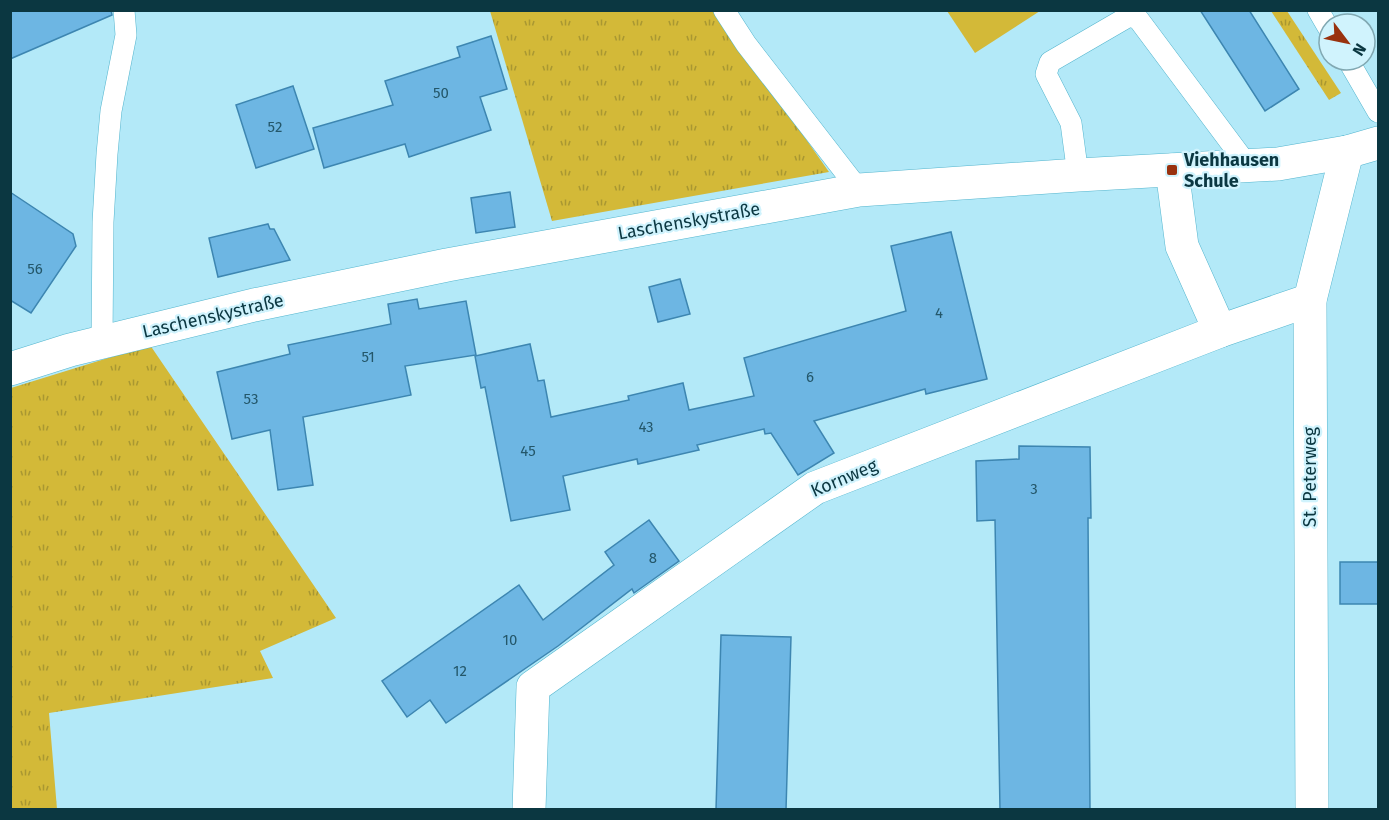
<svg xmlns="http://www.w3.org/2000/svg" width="1389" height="820" viewBox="0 0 1389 820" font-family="'Fira Sans',sans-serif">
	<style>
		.grass { fill: url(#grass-tufts) }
		.garden { fill: #d3b938 }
		.building { fill: #6db6e3; stroke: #3d86b1; stroke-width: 1.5 }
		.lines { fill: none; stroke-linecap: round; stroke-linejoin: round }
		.lane-casing { stroke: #53b5ce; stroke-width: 22 }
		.street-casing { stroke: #53b5ce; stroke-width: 34 }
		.secondary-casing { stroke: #53b5ce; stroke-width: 34 }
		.lane { stroke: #fff; stroke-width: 21 }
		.street { stroke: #fff; stroke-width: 33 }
		.secondary { stroke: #fff; stroke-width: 33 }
		.poi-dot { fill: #99320f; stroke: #d0f3fd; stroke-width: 2 }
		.labels { text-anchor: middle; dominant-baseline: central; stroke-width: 4.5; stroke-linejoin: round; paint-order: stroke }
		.number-label { font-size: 15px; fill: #24576a }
		.poi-label { font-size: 18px; font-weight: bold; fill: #0b3741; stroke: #d0f3fd; text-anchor: start }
		.street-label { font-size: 18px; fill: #0b3741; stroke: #d0f3fd }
	</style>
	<defs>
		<pattern id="grass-tufts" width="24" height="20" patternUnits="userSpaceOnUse" patternTransform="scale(1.5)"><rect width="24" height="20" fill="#d3b938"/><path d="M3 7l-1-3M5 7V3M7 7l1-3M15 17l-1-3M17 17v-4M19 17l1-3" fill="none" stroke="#a99731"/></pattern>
	</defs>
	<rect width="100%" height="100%" fill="#b3e9f8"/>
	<!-- grass -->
	<g class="grass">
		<path d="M490,11H716L829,172L552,221Z"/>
		<path d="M1271,11H1287L1341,93L1329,100Z"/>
		<path d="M150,345L336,618L260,651L273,678L49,713L57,809L11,810V388Z"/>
	</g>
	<!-- garden -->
	<path class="garden" d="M947,11H1040L975,53Z"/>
	<!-- building -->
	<g class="building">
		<path d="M10,10H111L112,15L10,59Z"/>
		<path d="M1200,10H1249L1299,89L1265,111Z"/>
		<path d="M491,36L507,89L480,97L491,130L409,157L405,144L324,168L313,128L393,105L385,81L460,57L457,47Z"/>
		<path d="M293,86L314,149L256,168L236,105Z"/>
		<path d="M10,192L73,234L76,246L31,313L10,300Z"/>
		<path d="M510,192L515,227L476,233L471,198Z"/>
		<path d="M268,224L270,229H274L290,260L218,277L209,238Z"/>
		<path d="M951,232L987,379L926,394L925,389L814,421L834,453L798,475L771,433L765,434L764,429L697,445L699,450L638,464L637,459L563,476L570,510L511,521L485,387L481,388L475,356L530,344L538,381L544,380L551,417L629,400L628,396L683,383L689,410L754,396L744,358L906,311L891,246Z"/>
		<path d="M680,279L690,314L658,322L649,287Z"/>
		<path d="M417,299L419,309L466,301L476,355L405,366L411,395L303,417L313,485L278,490L270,430L232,439L217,372L290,354L288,345L391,324L388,304Z"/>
		<path d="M1019,446L1090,447L1091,518H1088L1090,810H1000L995,520L977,521L976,461L1019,459Z"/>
		<path d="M649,520L679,561L634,593L632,589L558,646L446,723L430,700L407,717L382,681L519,585L543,620L614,565L605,552Z"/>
		<rect x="1340" y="562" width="38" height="42"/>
		<path d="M721,635L791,637L786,810H716Z"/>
	</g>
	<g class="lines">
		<defs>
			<g id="lane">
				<path d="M724,10L746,44L859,190"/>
				<path d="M1318,10L1329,29"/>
				<path d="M1348,60L1378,112"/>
				<path d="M1078,175L1071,123L1046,74L1050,62L1131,15L1139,20L1248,166"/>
				<path d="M102,342L103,222L107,154L111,111L126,35L124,10"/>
			</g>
			<g id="street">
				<path d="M1172,170L1182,246L1220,331"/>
				<path d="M1312,807L1310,300L1347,152"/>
				<path d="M529,810L533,687L815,488L1220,331L1310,300"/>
			</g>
			<path id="secondary" d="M10,369L70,350L254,305L447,265L859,190L1078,175L1278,164L1347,152L1378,143"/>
		</defs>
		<!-- lane casing -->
		<use href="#lane" class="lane-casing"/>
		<!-- street casing -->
		<use href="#street" class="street-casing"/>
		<!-- secondary casing -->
		<use href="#secondary" class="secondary-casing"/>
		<!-- lane -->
		<use href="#lane" class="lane"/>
		<!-- street -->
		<use href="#street" class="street"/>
		<!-- secondary -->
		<use href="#secondary" class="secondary"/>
	</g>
	<!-- markers -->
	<rect class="poi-dot" x="1166" y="164" width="12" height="12" rx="3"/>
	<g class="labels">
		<!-- number labels -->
		<g class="number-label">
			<text x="441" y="93">50</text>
			<text x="275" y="127">52</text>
			<text x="35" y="269">56</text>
			<text x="939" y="313">4</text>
			<text x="368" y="357">51</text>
			<text x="810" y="377">6</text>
			<text x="251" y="399">53</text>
			<text x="646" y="427">43</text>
			<text x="528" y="451">45</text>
			<text x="1034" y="489">3</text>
			<text x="653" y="558">8</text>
			<text x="510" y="640">10</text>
			<text x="460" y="671">12</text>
		</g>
		<!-- poi labels -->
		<g class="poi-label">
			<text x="1184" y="160">Viehhausen<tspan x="1184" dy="21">Schule</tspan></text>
		</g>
		<!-- street labels -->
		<g class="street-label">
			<text transform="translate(689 221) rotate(-10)">Laschenskystraße</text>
			<text transform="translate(213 316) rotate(-13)">Laschenskystraße</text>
			<text transform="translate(1310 477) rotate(-90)">St. Peterweg</text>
			<text transform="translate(844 478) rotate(-23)">Kornweg</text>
		</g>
	</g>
	<!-- border -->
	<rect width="1389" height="820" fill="none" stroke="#0b3741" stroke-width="24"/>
	<!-- north arrow -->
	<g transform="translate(1347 42) rotate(122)"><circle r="28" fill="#d0f3fd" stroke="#81a8b2" stroke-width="1.5"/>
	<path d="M0-4.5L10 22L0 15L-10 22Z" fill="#99320f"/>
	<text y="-9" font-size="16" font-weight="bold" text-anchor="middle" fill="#0b3741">N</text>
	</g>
</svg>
